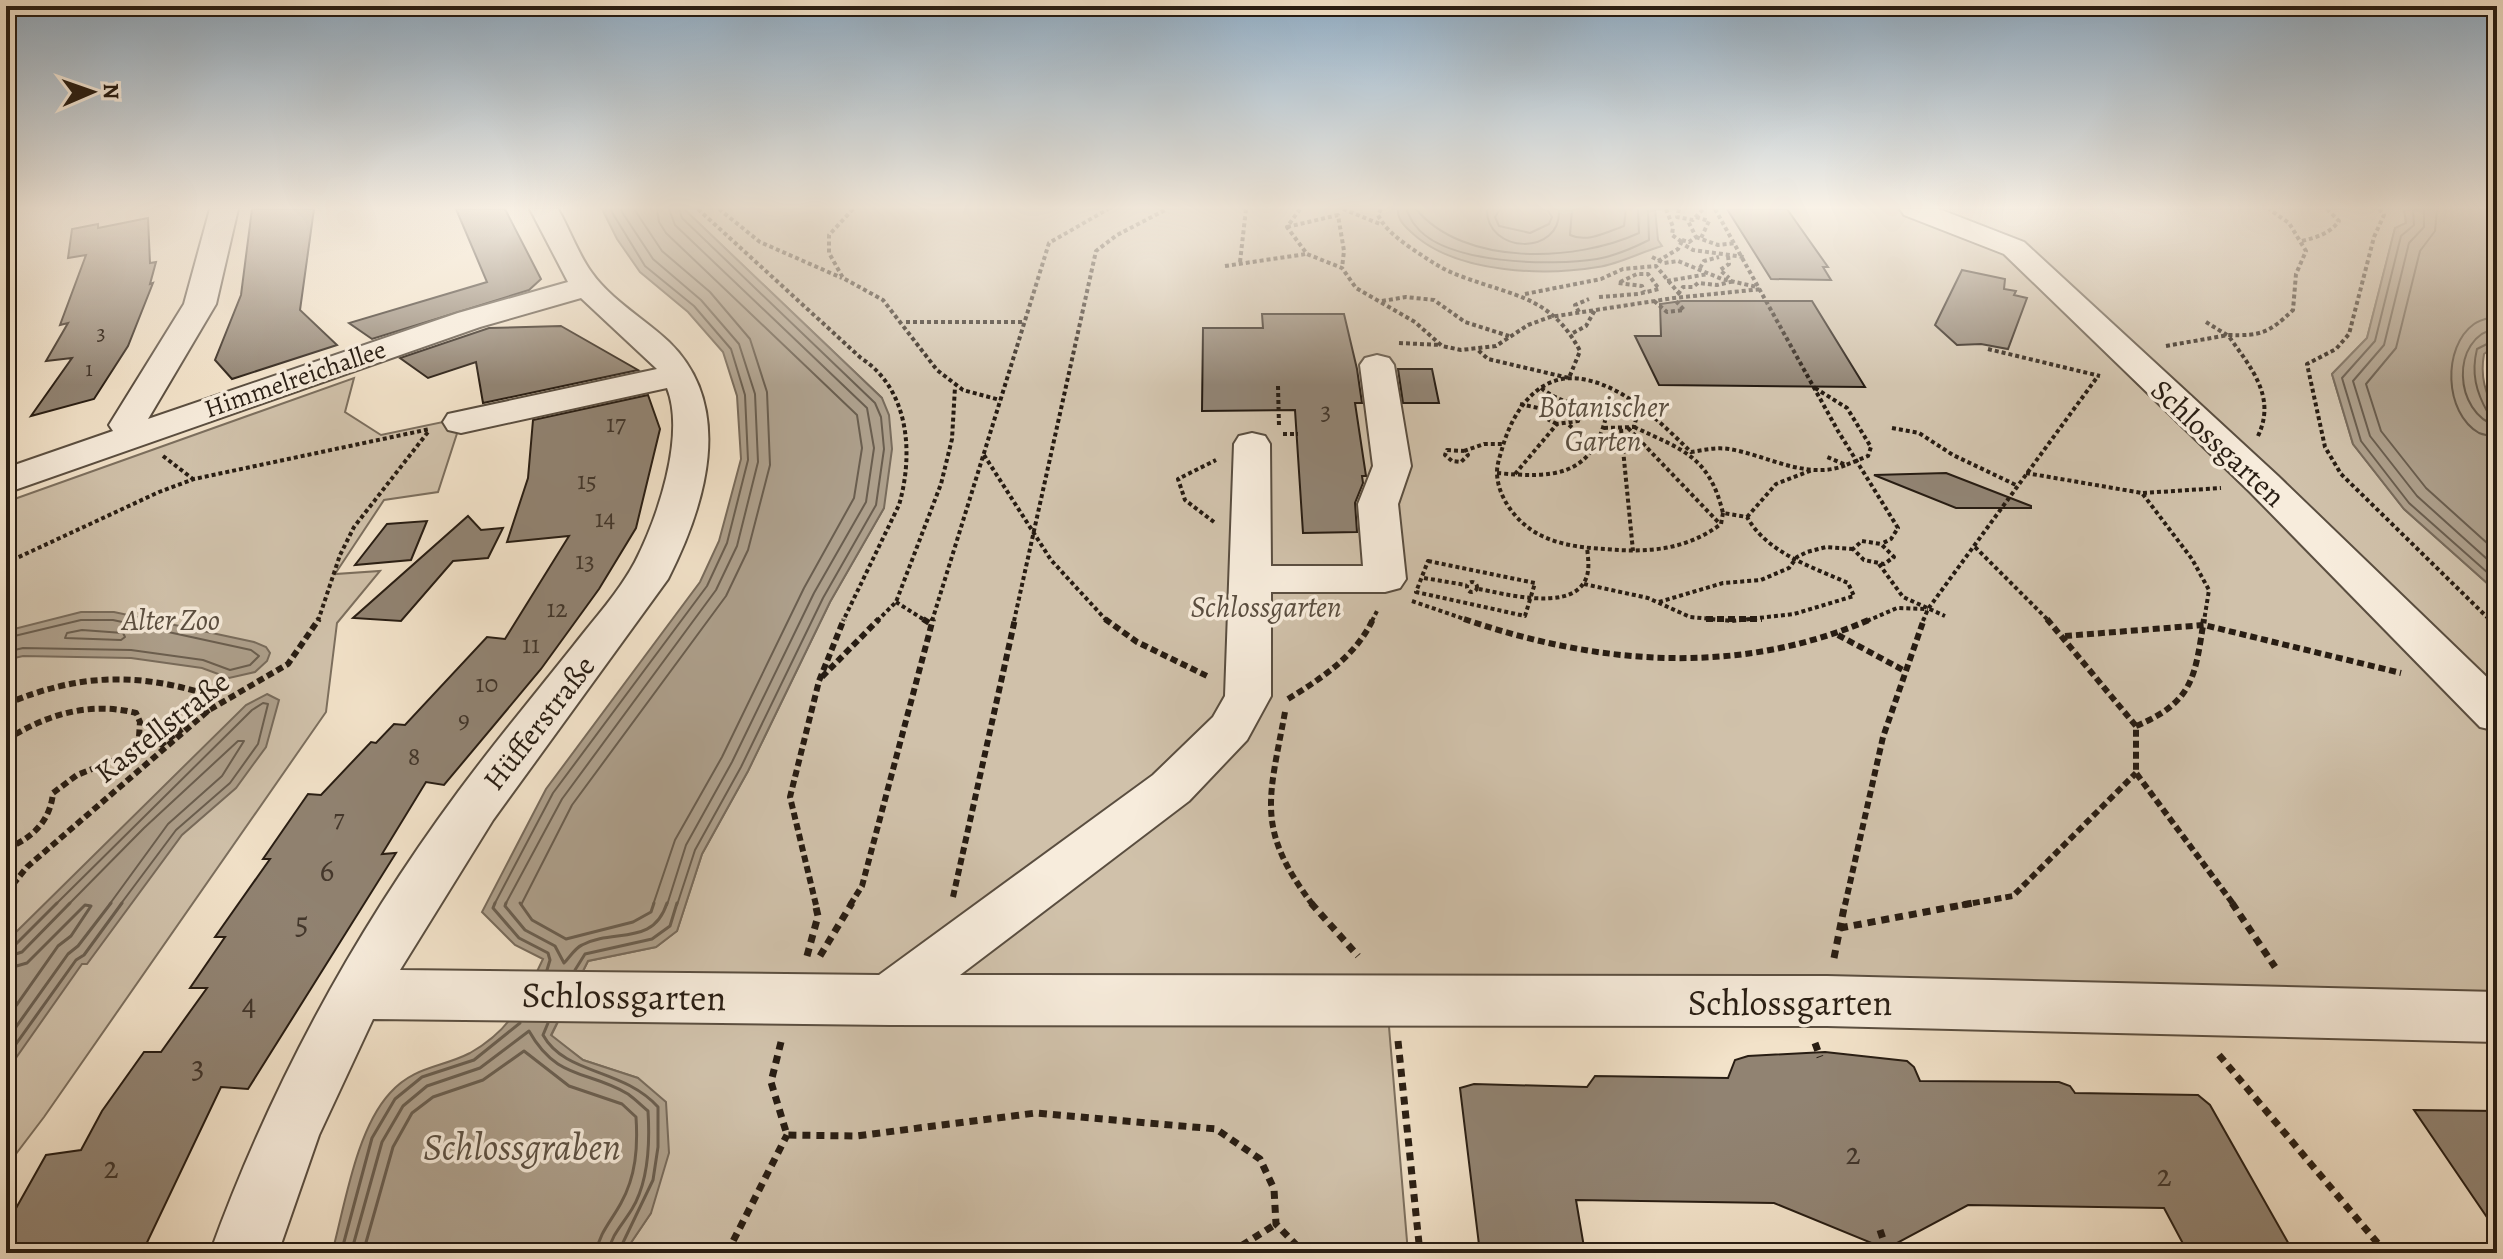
<svg xmlns="http://www.w3.org/2000/svg" width="2503" height="1259" viewBox="0 0 2503 1259" font-family="Alegreya,serif">
	<style>
		.green { fill: #d0c1aa; stroke: #7c6f5e; stroke-width: 2 }
		.water { fill: #ad9f8b; stroke: #786b5b; stroke-width: 2 }
		.lines { fill: none; stroke-linecap: round; stroke-linejoin: round }
		.shore-far1 { stroke: #6a5e4f; stroke-width: 2 }
		.shore { stroke: #6a5e4f; stroke-width: 3 }
		.building { fill: #918372; stroke: #281d13; stroke-width: 2 }
		.minor-casing { stroke: #5a4e40; stroke-width: 4 }
		.path-far2 { stroke: #281d13; stroke-width: 4; stroke-dasharray: 4 3; stroke-linecap: butt }
		.path-far1 { stroke: #281d13; stroke-width: 6; stroke-dasharray: 7 4; stroke-linecap: butt }
		.path { stroke: #281d13; stroke-width: 7; stroke-dasharray: 8 6; stroke-linecap: butt }
		.minor { fill: #f7ecdc; fill-rule: evenodd }
		.labels { text-anchor: middle; dominant-baseline: central; stroke-width: 7; stroke-linejoin: round; paint-order: stroke }
		.far-number-label { font-size: 22px; fill: #42362b }
		.far-street-label { font-size: 26px; fill: #281d13; stroke: #f7ecdc }
		.number-label { font-size: 26px; fill: #42362b }
		.park-label { font-size: 30px; font-style: italic; fill: #5a4e40; stroke: #f7ecdc }
		.street-label { font-size: 30px; fill: #281d13; stroke: #f7ecdc }
		.near-number-label { font-size: 32px; fill: #42362b }
		.near-street-label { font-size: 36px; fill: #281d13; stroke: #f7ecdc }
		.near-water-label { font-size: 38px; font-style: italic; fill: #5d5143; stroke: #f7ecdc }
	</style>
	<rect width="100%" height="100%" fill="#f2e2c9"/>
	<filter id="stains"><feTurbulence type="fractalNoise" baseFrequency=".0025" numOctaves="4"/><feColorMatrix values="0 0 0 0 .2 0 0 0 0 .09 0 0 0 0 .02 0 0 0 .5 -.17"/></filter>
	<radialGradient id="worn" r=".72"><stop offset=".6" stop-color="#630" stop-opacity="0"/><stop offset="1" stop-color="#630" stop-opacity=".3"/></radialGradient>
	<!-- green -->
	<g class="green">
		<path d="M684,209H2404L2406,223L2395,229L2367,338L2332,374L2353,444L2404,509L2497,592V996L1388,1015L1408,1253H624L651,1213L638,1078L583,1060L551,1036L588,961L656,947L677,931L702,854L748,771L830,602L884,508L882,398Z"/>
		<path d="M354,378L345,412L381,435L462,418L438,492L384,500L335,574L380,571L337,623L326,712L44,1117L6,1167V502Z"/>
	</g>
	<!-- water -->
	<g class="water">
		<path d="M602,209H684L882,398L889,415L892,449L884,508L830,602L748,771L702,854L677,931L656,947L588,961L551,1035L583,1060L638,1078L666,1102L669,1153L651,1213L624,1253H332C345,1205 356,1130 390,1093C414,1066 441,1068 470,1053C513,1029 523,1000 543,959L515,945L482,912L546,789L700,582L719,541L741,459L737,396L723,352L688,312L640,272L617,239Z"/>
		<path d="M1398,209H1655L1658,240L1662,246C1641,252 1619,264 1598,267C1544,276 1462,273 1418,238C1409,230 1397,222 1398,209Z"/>
		<path d="M2404,209H2497V344L2484,354C2480,377 2485,393 2497,414V592L2404,509L2353,444L2332,374L2367,338L2395,228L2406,223Z"/>
		<path d="M81,612H114L254,642L266,647L270,653L267,661L255,672L229,678L202,668L131,658L23,656L6,660V631Z"/>
		<path d="M267,694L279,700L266,747L236,788L182,835L87,964H82L6,1072V942L246,705Z"/>
	</g>
	<g class="lines">
		<!-- shore-far1 -->
		<g class="shore-far1">
			<path d="M1406,209C1409,214 1411,221 1415,225C1444,265 1553,266 1597,259C1615,256 1633,248 1649,240L1648,209"/>
			<path d="M1416,209C1464,267 1576,262 1639,233L1638,209"/>
			<path d="M1487,209C1486,254 1562,257 1559,209"/>
			<path d="M1500,209L1495,217L1499,226L1530,233L1549,224L1552,217L1547,209"/>
			<path d="M1572,209L1570,235C1587,243 1607,232 1624,226L1626,209"/>
			<path d="M2413,209L2414,225L2401,236L2375,341L2342,378L2361,441L2409,503L2497,581"/>
			<path d="M2424,209V227L2409,243L2384,345L2353,381L2370,436L2417,496L2497,568"/>
			<path d="M2437,209L2435,231L2420,251L2396,348L2366,384L2381,431L2426,488L2497,552"/>
			<path d="M2497,316C2490,318 2480,319 2474,324C2442,347 2444,413 2479,433C2484,435 2492,436 2497,438"/>
			<path d="M2497,328C2449,337 2454,414 2497,426"/>
			<path d="M2497,339L2477,349C2471,373 2476,392 2488,413L2497,416"/>
			<path d="M82,630L123,633L125,637L121,640L65,638L67,633Z"/>
			<path d="M6,638L81,620H113L251,650L259,656L250,665L230,670L203,660L131,650L23,648L6,652"/>
			<path d="M55,905L252,710L263,703L268,704L258,744L230,783L176,830L120,905"/>
			<path d="M68,905L144,828L238,741H244L222,776L168,824L109,905"/>
			<path d="M85,905H88"/>
			<path d="M494,905L553,793L707,586L727,543L748,460L745,395L731,349L694,306L645,266L610,209"/>
			<path d="M505,905L562,799L716,590L737,546L758,462L755,394L739,344L701,300L653,259L620,209"/>
			<path d="M521,905L572,805L726,596L748,550L770,465L767,392L750,339L710,292L662,251L634,209"/>
			<path d="M653,905L675,840L722,757L804,588L854,498L862,448L857,415L666,233L659,222L657,209"/>
			<path d="M667,905L686,845L732,762L814,593L866,502L874,448L867,408L675,225L669,209"/>
			<path d="M677,905L695,850L741,767L823,598L876,505L884,449L881,417L875,403L682,218L679,209"/>
		</g>
		<!-- shore -->
		<g class="shore">
			<path d="M495,903L493,908L519,938L548,953L550,960L547,970"/>
			<path d="M506,903L505,906L525,930L555,946L564,963C569,958 575,948 582,945C614,928 653,947 667,903"/>
			<path d="M520,903L532,920L566,939L633,922L651,912L654,903"/>
			<path d="M6,947L15,945L57,903"/>
			<path d="M6,957L22,952L70,903"/>
			<path d="M6,969L27,963L85,905L91,906L71,936L58,946L6,1020"/>
			<path d="M575,970L585,954L652,939L670,926L677,903"/>
			<path d="M548,1023L543,1035C565,1075 623,1068 658,1107V1147L653,1180L618,1253"/>
			<path d="M6,1041L68,954L78,946L111,903"/>
			<path d="M6,1058L76,960L84,955L122,903"/>
			<path d="M341,1253L372,1138L395,1099L422,1077L474,1060L520,1023"/>
			<path d="M351,1253L382,1142L403,1106L427,1086L480,1068L529,1031C557,1081 589,1070 628,1094C635,1099 642,1106 648,1111C650,1143 649,1181 632,1209C623,1224 611,1235 608,1253"/>
			<path d="M363,1253L393,1147L412,1113L433,1097L483,1080L524,1051L569,1086L622,1104L636,1117C638,1147 636,1176 621,1203C612,1220 599,1233 596,1253"/>
		</g>
	</g>
	<!-- building -->
	<g class="building">
		<path d="M252,209H314L300,310L337,345L232,379L215,360L241,295Z"/>
		<path d="M456,209H505L541,279L529,290L372,339L349,323L487,282Z"/>
		<path d="M1727,209H1787L1828,267H1823L1831,280L1771,279Z"/>
		<path d="M148,218L150,263L156,262L150,284L153,283L128,346L94,399L31,416L72,358L46,361L68,323L60,325L86,255L68,258L72,229L98,224V228Z"/>
		<path d="M1962,270L2005,279L2004,289L2016,291L2014,295L2027,298L2008,349L1981,344L1957,345L1935,325Z"/>
		<path d="M1682,301H1812L1865,387L1659,385L1635,336H1661L1660,304Z"/>
		<path d="M1262,314H1344L1357,369L1362,403H1355L1366,476H1362L1363,483L1355,503L1357,532L1303,533L1295,410L1202,411L1203,328H1263Z"/>
		<path d="M561,326L638,370L483,403L476,362L428,378L400,358L489,328Z"/>
		<path d="M1398,369H1432L1439,403H1403Z"/>
		<path d="M648,395L660,429L636,528L599,589L541,669L444,785L426,782L382,854L396,853L248,1089L221,1087L142,1253H6V1226L46,1155L81,1150L102,1111L144,1052H161L207,988H190L225,937H215L270,859H263L308,794L321,795L371,742L376,743L394,724L405,725L487,637L505,639L569,536L507,542L528,478L533,420Z"/>
		<path d="M1946,473L2031,506V508H1956L1874,475Z"/>
		<path d="M468,516L481,530L503,528L488,558L453,561L401,621L353,618Z"/>
		<path d="M427,521L411,560L355,565L387,524Z"/>
		<path d="M1825,1052L1907,1061L1914,1067L1920,1081L2059,1082L2070,1086L2075,1093L2198,1095L2210,1105L2294,1253H2188L2164,1208L1968,1205L1886,1249L1774,1203L1576,1200L1585,1253H1480L1460,1088L1474,1084L1587,1087L1595,1076L1728,1078L1735,1060L1748,1056Z"/>
		<path d="M2414,1110L2497,1111V1232Z"/>
	</g>
	<g class="lines">
		<defs>
			<g id="minor">
				<path d="M210,209H238L216,304L148,419L458,313L568,282L530,209H558C570,230 578,254 592,273C612,301 645,319 669,342C736,407 705,506 668,579L493,820L400,970L879,975L1153,775L1213,717L1225,696L1234,444L1239,436L1252,433L1265,436L1270,444L1271,566H1363L1358,504L1373,466L1360,365L1365,358L1377,355L1389,358L1394,365L1411,466L1398,504L1406,579L1400,588L1385,592H1271V696L1247,740L1189,801L960,975L1827,976L2497,992V1042L1827,1026L890,1025L373,1019L319,1135L278,1253H210C270,1087 353,934 458,792C495,742 535,694 574,645C595,618 619,592 635,562C657,519 686,436 667,388L461,433L448,430L443,422L448,414L657,369L581,298L480,327L6,493V468L113,431L109,425L184,304Z"/>
				<path d="M1900,209H1939L2024,242L2278,476L2497,687V731L2480,727L2250,492L2004,254L1904,215Z"/>
			</g>
		</defs>
		<!-- minor casing -->
		<use href="#minor" class="minor-casing"/>
		<!-- path-far2 -->
		<g class="path-far2">
			<path d="M698,209L861,358C909,389 914,453 899,505L843,621"/>
			<path d="M719,209L760,242L842,278"/>
			<path d="M853,209L829,235V253L843,278L883,300L937,370L963,390L1000,400"/>
			<path d="M1300,209L1287,227L1307,254L1342,268L1356,288L1415,322L1442,346L1461,350L1496,346L1528,325L1550,317L1674,298L1762,289"/>
			<path d="M1343,209L1380,224"/>
			<path d="M1381,209L1378,215C1385,229 1396,237 1408,246C1426,258 1442,270 1463,277C1514,296 1552,297 1580,351L1569,378L1488,359L1478,350"/>
			<path d="M1666,209L1673,227L1672,235L1682,242"/>
			<path d="M1679,209L1677,217L1693,220L1703,209"/>
			<path d="M1715,209L1838,431L1898,528L1891,539L1881,544"/>
			<path d="M2379,209L2384,215L2374,237L2349,334L2336,349L2307,364L2325,447L2341,474L2491,621"/>
			<path d="M1696,217L1709,221L1701,238"/>
			<path d="M1287,227L1338,215L1344,251L1342,268"/>
			<path d="M1696,237L1718,245L1736,243"/>
			<path d="M1682,240L1689,242L1696,237L1688,221"/>
			<path d="M2302,241C2317,237 2329,234 2339,221L2327,209"/>
			<path d="M1728,256L1729,264L1720,270L1729,278"/>
			<path d="M1652,257L1664,263L1678,261L1722,279L1757,287"/>
			<path d="M1658,261L1678,249L1681,243L1693,250L1744,257"/>
			<path d="M1240,262L1246,209"/>
			<path d="M1225,266L1306,254"/>
			<path d="M1700,268L1704,261L1719,257"/>
			<path d="M1667,281L1708,274"/>
			<path d="M1525,294L1601,279L1623,269L1656,266L1681,296"/>
			<path d="M1678,294L1683,287H1693L1698,283L1717,285L1735,281"/>
			<path d="M1599,297L1638,294L1659,289L1648,274H1637L1618,283L1642,286L1644,292"/>
			<path d="M1382,301L1406,297L1434,300L1465,322L1509,336"/>
			<path d="M1654,301L1667,312L1684,310L1674,299"/>
			<path d="M1579,312L1575,305L1589,299"/>
			<path d="M906,322H1024"/>
			<path d="M2206,322L2227,335"/>
			<path d="M1573,333L1586,326L1595,310"/>
			<path d="M1399,343L1441,345"/>
			<path d="M2166,346L2228,335"/>
			<path d="M1988,349L2100,376"/>
			<path d="M1278,386L1279,426"/>
			<path d="M1541,388C1572,412 1598,404 1635,403"/>
			<path d="M1815,388L1847,408L1871,447L1868,456L1846,465L1825,456"/>
			<path d="M1520,404L1579,417L1651,414"/>
			<path d="M1546,411L1549,420L1557,424"/>
			<path d="M1569,425L1595,447"/>
			<path d="M1604,428L1634,427L1637,415"/>
			<path d="M1628,428L1720,524"/>
			<path d="M1892,428L1919,433L1953,455L2016,485"/>
			<path d="M1621,429L1633,551"/>
			<path d="M1283,434H1298"/>
			<path d="M2258,436C2277,396 2250,367 2228,335C2261,336 2269,333 2293,310L2296,274L2306,251L2289,223L2269,209"/>
			<path d="M1447,450L1464,451L1468,455L1461,462L1452,461L1445,455Z"/>
			<path d="M1464,451L1484,444H1503"/>
			<path d="M984,455L1051,560L1107,621"/>
			<path d="M163,456L193,479"/>
			<path d="M1497,473C1552,478 1591,478 1606,417"/>
			<path d="M2026,473L2142,493L2192,559L2209,590L2204,621"/>
			<path d="M1515,474L1557,424L1578,421L1579,418"/>
			<path d="M2143,493L2221,488"/>
			<path d="M1723,513L1721,524C1686,550 1648,553 1605,549C1583,548 1560,545 1540,535C1518,524 1497,498 1497,472C1497,464 1500,456 1502,449C1513,409 1541,369 1587,380C1628,389 1662,424 1691,452C1704,450 1716,447 1729,449C1767,455 1807,481 1846,465"/>
			<path d="M1747,517L1776,484L1812,470"/>
			<path d="M1214,522L1185,500L1178,479L1216,460"/>
			<path d="M1862,541L1881,544L1894,557L1884,564L1864,560L1853,549Z"/>
			<path d="M1975,547L2049,621"/>
			<path d="M1428,561L1535,583L1525,616L1416,592Z"/>
			<path d="M6,563L159,492L194,479L430,429"/>
			<path d="M1879,564L1903,597L1945,616"/>
			<path d="M1424,578L1466,585"/>
			<circle cx="1472" cy="587" r="5"/>
			<path d="M1584,584L1648,598L1690,617L1732,621L1794,614L1854,596L1848,583C1812,567 1767,553 1747,517L1723,513C1709,456 1683,450 1634,427"/>
			<path d="M1479,589C1505,594 1565,610 1583,584C1591,573 1588,559 1587,547"/>
			<path d="M1412,601L1470,621"/>
			<path d="M896,602L926,621"/>
			<path d="M1659,602L1723,583L1761,580L1789,568L1797,557L1807,552L1826,547L1853,549"/>
			<path d="M318,621L340,555L354,527L428,432"/>
			<path d="M877,621L896,602L941,484L952,439L955,387"/>
			<path d="M932,621L1049,243L1108,209"/>
			<path d="M1014,621L1096,251L1117,235L1167,209"/>
			<path d="M1372,621L1378,609"/>
			<path d="M1867,621L1897,608L1928,609"/>
			<path d="M1923,621L1928,609L2098,376"/>
		</g>
		<!-- path-far1 -->
		<g class="path-far1">
			<path d="M923,619L931,624"/>
			<path d="M1105,619L1137,642L1207,676"/>
			<path d="M1464,619C1599,665 1738,677 1871,619"/>
			<path d="M1706,619H1762"/>
			<path d="M2047,619L2136,726V773L2234,905"/>
			<path d="M2489,619L2497,627"/>
			<path d="M1838,635L1905,671"/>
			<path d="M2065,636L2204,625L2401,673"/>
			<path d="M822,677L879,619"/>
			<path d="M1288,699C1322,678 1356,656 1373,619"/>
			<path d="M6,704C76,675 131,672 203,693L209,710L206,712"/>
			<path d="M1285,712C1269,799 1255,829 1313,905"/>
			<path d="M2136,726C2194,702 2195,676 2204,619"/>
			<path d="M6,740C45,715 90,701 136,713L140,722L138,751L77,775L53,793C50,822 32,838 6,849"/>
			<path d="M138,751L162,744L182,729"/>
			<path d="M6,893L27,867L209,710L288,664L319,619"/>
			<path d="M953,897L1015,619"/>
			<path d="M816,905L790,797L819,681L844,619"/>
			<path d="M850,905L862,886L933,619"/>
			<path d="M1845,905L1883,737L1924,619"/>
			<path d="M1962,905L2013,896L2136,773"/>
		</g>
		<!-- path -->
		<g class="path">
			<path d="M1311,903L1358,956"/>
			<path d="M2232,903L2275,967"/>
			<path d="M1840,928L1973,903"/>
			<path d="M807,956L818,916L815,903"/>
			<path d="M820,956L852,903"/>
			<path d="M1834,958L1845,903"/>
			<path d="M1398,1041L1420,1253"/>
			<path d="M781,1042L771,1082L787,1135L856,1136L1036,1113L1216,1129L1260,1159L1274,1189L1276,1224L1304,1253"/>
			<path d="M1815,1043L1820,1057"/>
			<path d="M2219,1055L2386,1253"/>
			<path d="M1880,1230L1884,1242"/>
			<path d="M727,1253L787,1135"/>
			<path d="M1230,1253L1276,1224"/>
		</g>
		<!-- minor -->
		<use href="#minor" class="minor"/>
	</g>
	<!-- sky -->
	<linearGradient id="sky" x2="0" y2="1"><stop stop-color="#90acc3"/><stop offset="0.54" stop-color="#f9f2e7"/><stop offset="1" stop-color="#f9f2e7" stop-opacity="0"/></linearGradient>
	<rect width="2503" height="385" fill="url(#sky)"/>
	<g class="labels">
		<!-- far-number labels -->
		<g class="far-number-label">
			<text x="101" y="333">3</text>
			<text x="89" y="369">1</text>
		</g>
		<!-- far-street labels -->
		<g class="far-street-label">
			<text transform="translate(295 379) rotate(-19)">Himmelreichallee</text>
		</g>
		<!-- number labels -->
		<g class="number-label">
			<text x="1326" y="410">3</text>
			<text x="616" y="423">17</text>
			<text x="587" y="480">15</text>
			<text x="605" y="518">14</text>
			<text x="585" y="560">13</text>
			<text x="557" y="608">12</text>
			<text x="531" y="644">11</text>
			<text x="487" y="683">10</text>
			<text x="464" y="719">9</text>
			<text x="414" y="756">8</text>
			<text x="339" y="818">7</text>
		</g>
		<!-- park labels -->
		<g class="park-label">
			<text x="1603" y="407">Botanischer<tspan x="1603" dy="34">Garten</tspan></text>
			<text x="1266" y="607">Schlossgarten</text>
			<text x="171" y="620">Alter Zoo</text>
		</g>
		<!-- street labels -->
		<g class="street-label">
			<text transform="translate(2218 443) rotate(43)">Schlossgarten</text>
			<text transform="translate(539 723) rotate(-52)">Hüfferstraße</text>
			<text transform="translate(162 727) rotate(-38)">Kastellstraße</text>
		</g>
		<!-- near-number labels -->
		<g class="near-number-label">
			<text x="327" y="870">6</text>
			<text x="302" y="923">5</text>
			<text x="249" y="1004">4</text>
			<text x="198" y="1067">3</text>
			<text x="1853" y="1153">2</text>
			<text x="111" y="1167">2</text>
			<text x="2164" y="1175">2</text>
		</g>
		<!-- near-street labels -->
		<g class="near-street-label">
			<text transform="translate(624 996) rotate(1)">Schlossgarten</text>
			<text x="1790" y="1002">Schlossgarten</text>
		</g>
		<!-- near-water labels -->
		<g class="near-water-label">
			<text x="522" y="1147">Schlossgraben</text>
		</g>
	</g>
	<!-- margin -->
	<rect width="2503" height="1259" fill="none" stroke="#f2e2c9" stroke-width="32"/>
	<rect x="8" y="8" width="2487" height="1243" fill="none" stroke="#281d13" stroke-width="4"/>
	<rect x="16" y="16" width="2471" height="1227" fill="none" stroke="#281d13" stroke-width="2"/>
	<!-- north arrow -->
	<g transform="translate(92 92) rotate(88)" stroke="#f7ecdc" stroke-width="6" paint-order="stroke">
	<path d="M0-6L14 30L0 20L-14 30Z" fill="#281d13"/>
	<text y="-12" font-size="22" font-weight="bold" text-anchor="middle" fill="#281d13">N</text>
	</g>
	<rect width="100%" height="100%" filter="url(#stains)"/>
	<rect width="100%" height="100%" fill="url(#worn)"/>
</svg>
